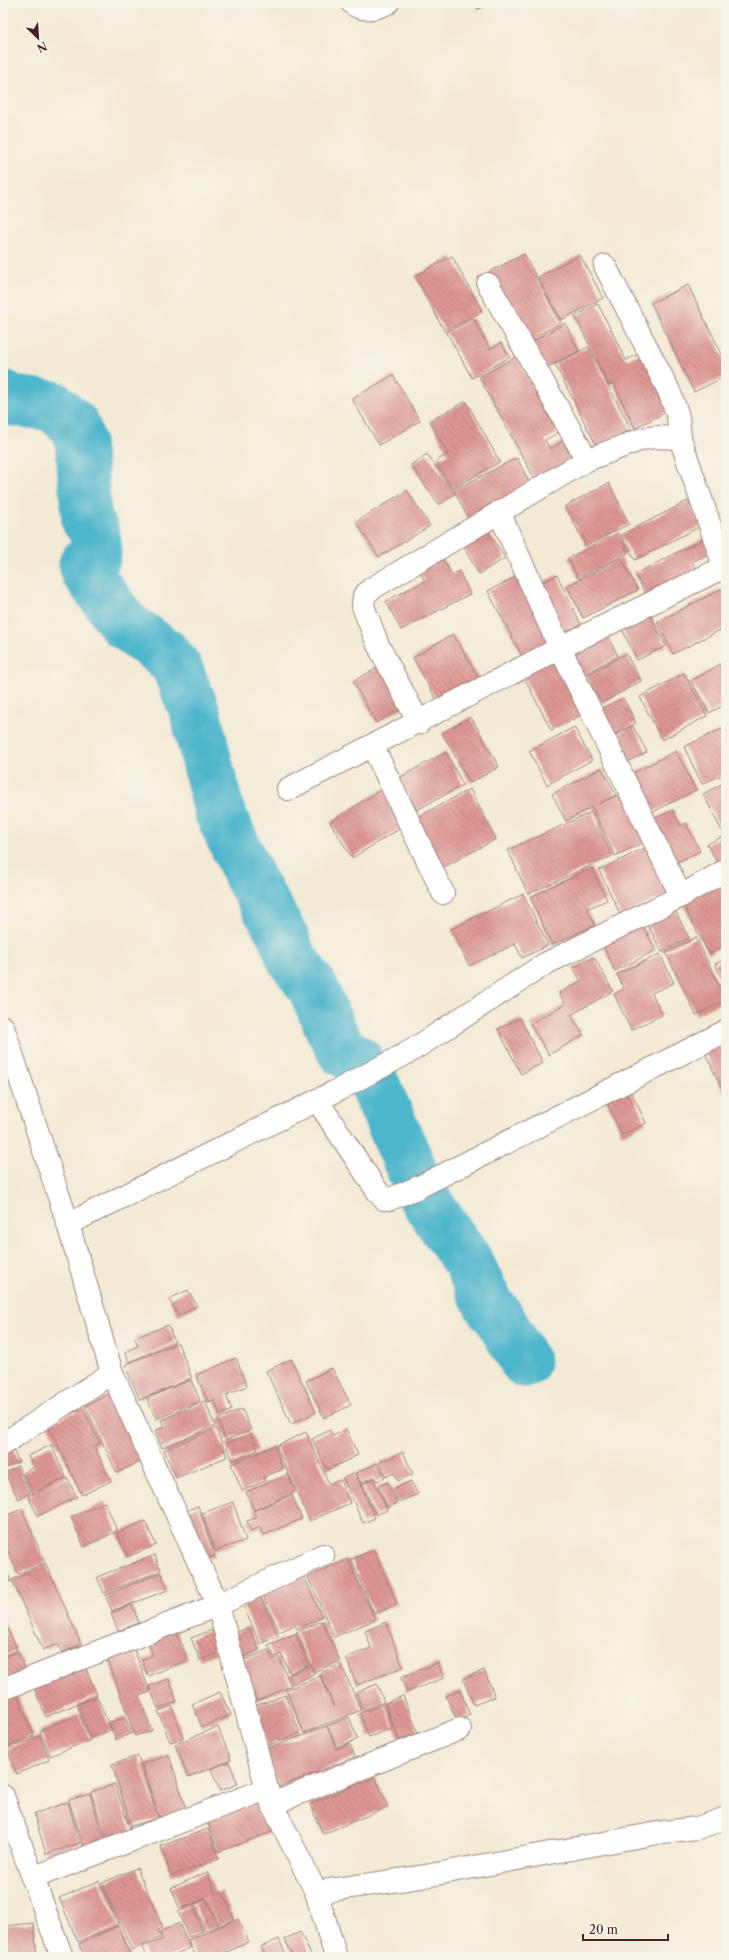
<svg xmlns="http://www.w3.org/2000/svg" width="729" height="1960" viewBox="0 0 729 1960" font-family="'Libre Caslon Text',serif">
	<style>
		.lines { fill: none; stroke-linecap: round; stroke-linejoin: round }
		.river { stroke: #4eb5cc; stroke-width: 51 }
		.building { fill: url(#building-back-hatch) }
		.street-casing { stroke: #9e8480; stroke-width: 24 }
		.street { stroke: #fff; stroke-width: 22 }
	</style>
	<defs>
		<pattern id="building-back-hatch" width="6" height="6" patternUnits="userSpaceOnUse"><rect width="6" height="6" fill="#de9793"/><path d="M-1 5l2 2M0 0l6 6M5-1l2 2" fill="none" stroke="#b67b78"/></pattern>
	</defs>
	<rect width="100%" height="100%" fill="#f7f3e8"/>
	<filter id="ink" filterUnits="userSpaceOnUse"><feTurbulence type="fractalNoise" baseFrequency=".025" numOctaves="2"/><feDisplacementMap in="SourceGraphic" scale="8" xChannelSelector="R" yChannelSelector="G"/><feConvolveMatrix kernelMatrix="1 2 1 2 8 2 1 2 1" color-interpolation-filters="sRGB"/></filter>
	<filter id="wash" filterUnits="userSpaceOnUse"><feTurbulence type="fractalNoise" baseFrequency=".012" numOctaves="4" result="noise"/><feDisplacementMap in="SourceGraphic" scale="16" xChannelSelector="R" yChannelSelector="G"/><feGaussianBlur stdDeviation="0.9" result="paint"/><feColorMatrix in="noise" values="0 0 0 0 0 0 0 0 0 0 0 0 0 0 0 0 0 1.4 0 .05"/><feComposite in="paint" operator="in"/></filter>
	<g filter="url(#wash)">
		<rect width="100%" height="100%" fill="#f2ead4"/>
		<g class="lines">
			<!-- river -->
			<path class="river" d="M3,395L14,401L53,406L75,426L80,442L87,521C96,530 98,545 95,558L84,564L86,572L124,624L166,654L177,668L195,712L219,811L250,878L283,936L291,957L313,988L330,1028L342,1051L358,1060L374,1083L424,1198L468,1262L490,1307L497,1314L525,1362"/>
		</g>
		<g id="blocks">
			<!-- building -->
			<g class="building">
				<path d="M476,3H494L478,9Z"/>
				<path d="M524,254L561,323L524,342L489,272Z"/>
				<path d="M580,255L603,298L561,320L538,277Z"/>
				<path d="M452,256L482,311L445,332L415,276Z"/>
				<path d="M688,285L726,363V376L694,392L651,303Z"/>
				<path d="M598,304L626,360L641,353L670,410L635,428L613,383L609,385L575,316Z"/>
				<path d="M473,318L490,349L501,343L510,357L472,378L447,333Z"/>
				<path d="M565,323L579,351L541,370L527,344Z"/>
				<path d="M588,347L631,429L597,447L555,364Z"/>
				<path d="M516,357L558,433L545,440L550,449L563,441L573,461L536,481L479,377Z"/>
				<path d="M393,375L420,421L379,445L352,399Z"/>
				<path d="M466,401L500,462L452,489L436,461L448,454L430,421Z"/>
				<path d="M427,454L455,494L439,505L411,465Z"/>
				<path d="M517,458L532,488L469,520L454,490Z"/>
				<path d="M609,483L629,524L586,546L565,506Z"/>
				<path d="M407,490L430,526L379,557L356,522Z"/>
				<path d="M688,501L701,526L635,560L621,535Z"/>
				<path d="M486,528L505,558L479,574L461,543Z"/>
				<path d="M618,533L628,553L578,578L568,558Z"/>
				<path d="M705,538L712,552L692,562L698,574L649,600L635,574Z"/>
				<path d="M442,557L452,575L459,571L470,594L401,630L386,601L425,581L418,569Z"/>
				<path d="M621,558L638,590L583,618L567,586Z"/>
				<path d="M557,575L583,629L560,640L534,586Z"/>
				<path d="M517,576L553,645L524,660L488,591Z"/>
				<path d="M721,589L726,599V627L673,654L657,622Z"/>
				<path d="M650,614L666,646L637,660L621,627Z"/>
				<path d="M605,632L618,656L579,677L566,652Z"/>
				<path d="M453,634L480,680L439,704L413,658Z"/>
				<path d="M556,653L586,713L551,730L521,671Z"/>
				<path d="M626,654L641,681L602,703L586,675Z"/>
				<path d="M726,661V704L709,713L691,681Z"/>
				<path d="M383,665L406,706L376,723L353,681Z"/>
				<path d="M684,673L707,716L662,740L640,697Z"/>
				<path d="M623,698L636,723L613,735L600,709Z"/>
				<path d="M471,717L499,767L470,783L442,733Z"/>
				<path d="M633,726L647,752L623,764L610,738Z"/>
				<path d="M574,727L592,760L547,785L529,751Z"/>
				<path d="M726,727V773L702,784L684,747Z"/>
				<path d="M676,751L696,790L649,814L629,775Z"/>
				<path d="M446,752L463,785L417,810L399,778Z"/>
				<path d="M602,768L616,795L598,804L625,792L649,840L615,856L592,807L566,821L552,794Z"/>
				<path d="M726,782V829L722,831L703,794Z"/>
				<path d="M384,788L406,825L352,858L330,822Z"/>
				<path d="M470,789L496,839L442,868L416,818Z"/>
				<path d="M673,810L681,826L686,823L700,851L672,865L651,820Z"/>
				<path d="M592,812L612,856L528,894L508,850Z"/>
				<path d="M726,835V860L718,864L707,844Z"/>
				<path d="M651,845L673,891L621,916L599,870Z"/>
				<path d="M591,868L607,900L587,909L595,925L552,945L530,897Z"/>
				<path d="M716,883L726,902V944L709,954L681,901Z"/>
				<path d="M523,894L548,945L522,958L515,944L469,966L451,929Z"/>
				<path d="M671,903L689,938L662,952L644,918Z"/>
				<path d="M640,921L656,950L615,971L601,941Z"/>
				<path d="M696,937L726,1000L696,1015L666,953Z"/>
				<path d="M660,954L674,983L652,993L662,1015L631,1030L614,994L624,989L617,974Z"/>
				<path d="M594,957L613,991L571,1015L583,1035L549,1055L530,1024L565,1004L559,993L581,981L573,968Z"/>
				<path d="M726,959V987L715,964Z"/>
				<path d="M520,1018L543,1063L521,1074L498,1029Z"/>
				<path d="M726,1038V1098L703,1048Z"/>
				<path d="M625,1079L646,1123L622,1135L601,1090Z"/>
				<path d="M188,1290L197,1306L178,1316L169,1299Z"/>
				<path d="M168,1325L175,1342L129,1362L125,1352L138,1346L135,1338Z"/>
				<path d="M178,1343L192,1378L140,1400L125,1365Z"/>
				<path d="M236,1358L247,1386L226,1395L232,1410L220,1415L214,1400L208,1402L196,1375Z"/>
				<path d="M291,1359L316,1412L291,1424L266,1371Z"/>
				<path d="M332,1368L351,1405L324,1418L306,1381Z"/>
				<path d="M191,1380L200,1401L156,1419L147,1398Z"/>
				<path d="M114,1392L146,1459L117,1473L85,1406Z"/>
				<path d="M205,1401L215,1426L162,1448L155,1431L164,1427L161,1420Z"/>
				<path d="M83,1408L100,1443L94,1446L111,1481L82,1495L48,1425Z"/>
				<path d="M242,1409L251,1430L226,1440L218,1419Z"/>
				<path d="M216,1428L227,1457L176,1478L164,1450Z"/>
				<path d="M346,1429L358,1455L327,1470L312,1439L330,1430L333,1436Z"/>
				<path d="M306,1432L329,1484L340,1480L350,1503L310,1521L276,1446Z"/>
				<path d="M251,1433L258,1450L233,1461L226,1444Z"/>
				<path d="M51,1445L66,1477L38,1491L67,1478L77,1497L38,1516L28,1496L33,1494L23,1473L34,1467L28,1456Z"/>
				<path d="M11,1446L19,1462L6,1468L3,1461V1450Z"/>
				<path d="M274,1446L283,1469L263,1477L265,1481L242,1491L231,1464Z"/>
				<path d="M403,1452L413,1474L398,1481L394,1473L386,1477L380,1462Z"/>
				<path d="M378,1463L385,1478L376,1481L374,1477L361,1483L356,1473Z"/>
				<path d="M18,1466L30,1493L18,1499L5,1473Z"/>
				<path d="M355,1473L375,1518L363,1523L343,1478Z"/>
				<path d="M288,1474L295,1492L254,1510L246,1492Z"/>
				<path d="M373,1479L387,1510L376,1515L362,1484Z"/>
				<path d="M411,1481L418,1494L399,1502L393,1489Z"/>
				<path d="M388,1482L397,1503L387,1508L378,1486Z"/>
				<path d="M292,1495L302,1519L263,1535L260,1527L251,1531L247,1521L256,1518L253,1511Z"/>
				<path d="M105,1502L117,1531L84,1547L71,1517Z"/>
				<path d="M233,1502L246,1540L215,1551L202,1513Z"/>
				<path d="M198,1506L215,1556L202,1560L185,1511Z"/>
				<path d="M22,1509L45,1563L18,1574L3,1539V1517Z"/>
				<path d="M145,1521L156,1545L127,1557L117,1533Z"/>
				<path d="M374,1550L397,1604L374,1614L351,1559Z"/>
				<path d="M155,1555L161,1571L104,1593L97,1577Z"/>
				<path d="M348,1559L375,1620L334,1637L308,1577Z"/>
				<path d="M3,1564L11,1581L3,1585Z"/>
				<path d="M46,1564L81,1644L62,1653L58,1644L43,1650L12,1580Z"/>
				<path d="M161,1573L168,1590L112,1611L105,1595Z"/>
				<path d="M304,1576L322,1617L297,1629L295,1625L279,1632L263,1595Z"/>
				<path d="M261,1598L278,1636L260,1644L243,1605Z"/>
				<path d="M132,1605L139,1623L118,1631L111,1613Z"/>
				<path d="M3,1618L17,1650L3,1657Z"/>
				<path d="M322,1621L340,1661L314,1672L296,1632Z"/>
				<path d="M386,1622L403,1667L357,1685L346,1658L371,1648L365,1631Z"/>
				<path d="M249,1627L259,1650L238,1659L228,1636Z"/>
				<path d="M175,1628L188,1660L148,1676L142,1660L153,1655L146,1639Z"/>
				<path d="M212,1630L220,1652L200,1660L191,1638Z"/>
				<path d="M295,1634L309,1665L290,1673L281,1654L274,1657L268,1645Z"/>
				<path d="M132,1644L150,1692L139,1696L152,1731L135,1736L106,1654Z"/>
				<path d="M268,1650L273,1660L279,1657L291,1686L257,1701L254,1694L251,1696L241,1673L248,1670L244,1660Z"/>
				<path d="M18,1652L26,1671L3,1681V1658Z"/>
				<path d="M83,1662L97,1695L46,1717L32,1683Z"/>
				<path d="M438,1663L444,1678L407,1692L401,1677Z"/>
				<path d="M341,1664L361,1710L304,1733L286,1690L320,1676L334,1707L320,1673Z"/>
				<path d="M311,1665L314,1674L293,1684L289,1675Z"/>
				<path d="M484,1670L495,1697L474,1705L463,1679Z"/>
				<path d="M169,1679L177,1702L158,1708L149,1686Z"/>
				<path d="M377,1684L384,1702L363,1710L356,1692Z"/>
				<path d="M15,1689L34,1736L3,1748V1694Z"/>
				<path d="M460,1690L470,1715L457,1721L446,1696Z"/>
				<path d="M220,1692L231,1715L202,1727L192,1704Z"/>
				<path d="M285,1695L300,1733L267,1746L252,1707Z"/>
				<path d="M403,1696L418,1733L399,1740L385,1703Z"/>
				<path d="M97,1697L111,1730L91,1738L77,1705Z"/>
				<path d="M384,1704L393,1728L369,1737L360,1713Z"/>
				<path d="M172,1706L183,1738L170,1742L158,1711Z"/>
				<path d="M79,1714L90,1740L50,1756L40,1731Z"/>
				<path d="M125,1717L132,1733L116,1740L109,1723Z"/>
				<path d="M349,1717L358,1739L337,1748L327,1726Z"/>
				<path d="M327,1726L336,1749L350,1744L355,1757L279,1787L264,1750Z"/>
				<path d="M218,1727L231,1760L188,1777L175,1744Z"/>
				<path d="M40,1736L49,1760L17,1774L7,1749Z"/>
				<path d="M169,1755L188,1815L161,1823L142,1764Z"/>
				<path d="M138,1756L158,1818L131,1826L112,1764Z"/>
				<path d="M229,1762L238,1784L220,1791L211,1769Z"/>
				<path d="M375,1777L388,1807L323,1834L310,1804Z"/>
				<path d="M115,1784L131,1832L106,1840L91,1792Z"/>
				<path d="M90,1794L105,1844L85,1851L69,1800Z"/>
				<path d="M259,1796L272,1832L218,1852L205,1815Z"/>
				<path d="M68,1802L80,1843L46,1854L34,1814Z"/>
				<path d="M208,1829L219,1859L171,1876L161,1846Z"/>
				<path d="M137,1868L163,1928L158,1930L161,1937L132,1950L102,1883Z"/>
				<path d="M207,1872L216,1894L222,1891L234,1919L219,1926L206,1898L180,1909L171,1888Z"/>
				<path d="M99,1881L118,1925L78,1942L59,1898Z"/>
				<path d="M206,1899L218,1926L206,1931L194,1904Z"/>
				<path d="M192,1905L203,1931L189,1937L178,1912Z"/>
				<path d="M238,1919L249,1942L215,1957H196L188,1940Z"/>
				<path d="M34,1923L37,1957H3V1926Z"/>
				<path d="M179,1923L190,1948L169,1957H147L142,1947L163,1939L160,1932Z"/>
				<path d="M118,1926L131,1957H85L79,1944Z"/>
				<path d="M300,1932L312,1957H293L285,1939Z"/>
				<path d="M279,1939L287,1957H266L261,1947Z"/>
			</g>
		</g>
	</g>
	<g filter="url(#ink)">
		<use href="#blocks" fill-opacity="0" stroke="#9e8480" stroke-width="1"/>
		<g class="lines">
			<defs>
				<g id="street">
					<path d="M352,3C362,12 377,8 388,3"/>
					<path d="M605,266L669,391L678,416L680,438L726,572"/>
					<path d="M488,284L587,460"/>
					<path d="M499,512L560,648L681,896"/>
					<path d="M419,723L378,645L363,606L364,596L371,589L587,460L642,439L655,437L680,438"/>
					<path d="M373,747L443,893"/>
					<path d="M288,789L560,648L724,567"/>
					<path d="M3,1027L68,1224L112,1373L218,1605L267,1789L272,1804L316,1892L336,1957"/>
					<path d="M317,1100L378,1192L384,1199H390L419,1187L726,1031"/>
					<path d="M68,1224L340,1089L411,1051L545,964L681,896L726,870"/>
					<path d="M3,1444L112,1373"/>
					<path d="M3,1689L218,1605L323,1555"/>
					<path d="M3,1796L62,1957"/>
					<path d="M272,1804L460,1729"/>
					<path d="M32,1878L267,1789"/>
					<path d="M316,1892L420,1877L663,1832L697,1828L726,1818"/>
				</g>
			</defs>
			<!-- street casing -->
			<use href="#street" class="street-casing"/>
			<!-- street -->
			<use href="#street" class="street"/>
		</g>
	</g>
	<!-- margin -->
	<rect width="729" height="1960" fill="none" stroke="#f7f3e8" stroke-width="16"/>
	<!-- north arrow -->
	<g transform="translate(38 38) rotate(155)" stroke="#f7f3e8" stroke-width="3" paint-order="stroke">
	<path d="M0-3L7 15L0 10L-7 15Z" fill="#4a1f2b"/>
	<text y="-6" font-size="11" font-weight="bold" text-anchor="middle" fill="#4a1f2b">N</text>
	</g>
	<!-- scale -->
	<path d="M583 1934v6h85v-6" fill="none" stroke="#4a1f2b" stroke-width="2"/>
	<text x="589" y="1934" font-size="12" fill="#4a1f2b" stroke="#f7f3e8" stroke-width="3" paint-order="stroke">20 m</text>
</svg>
